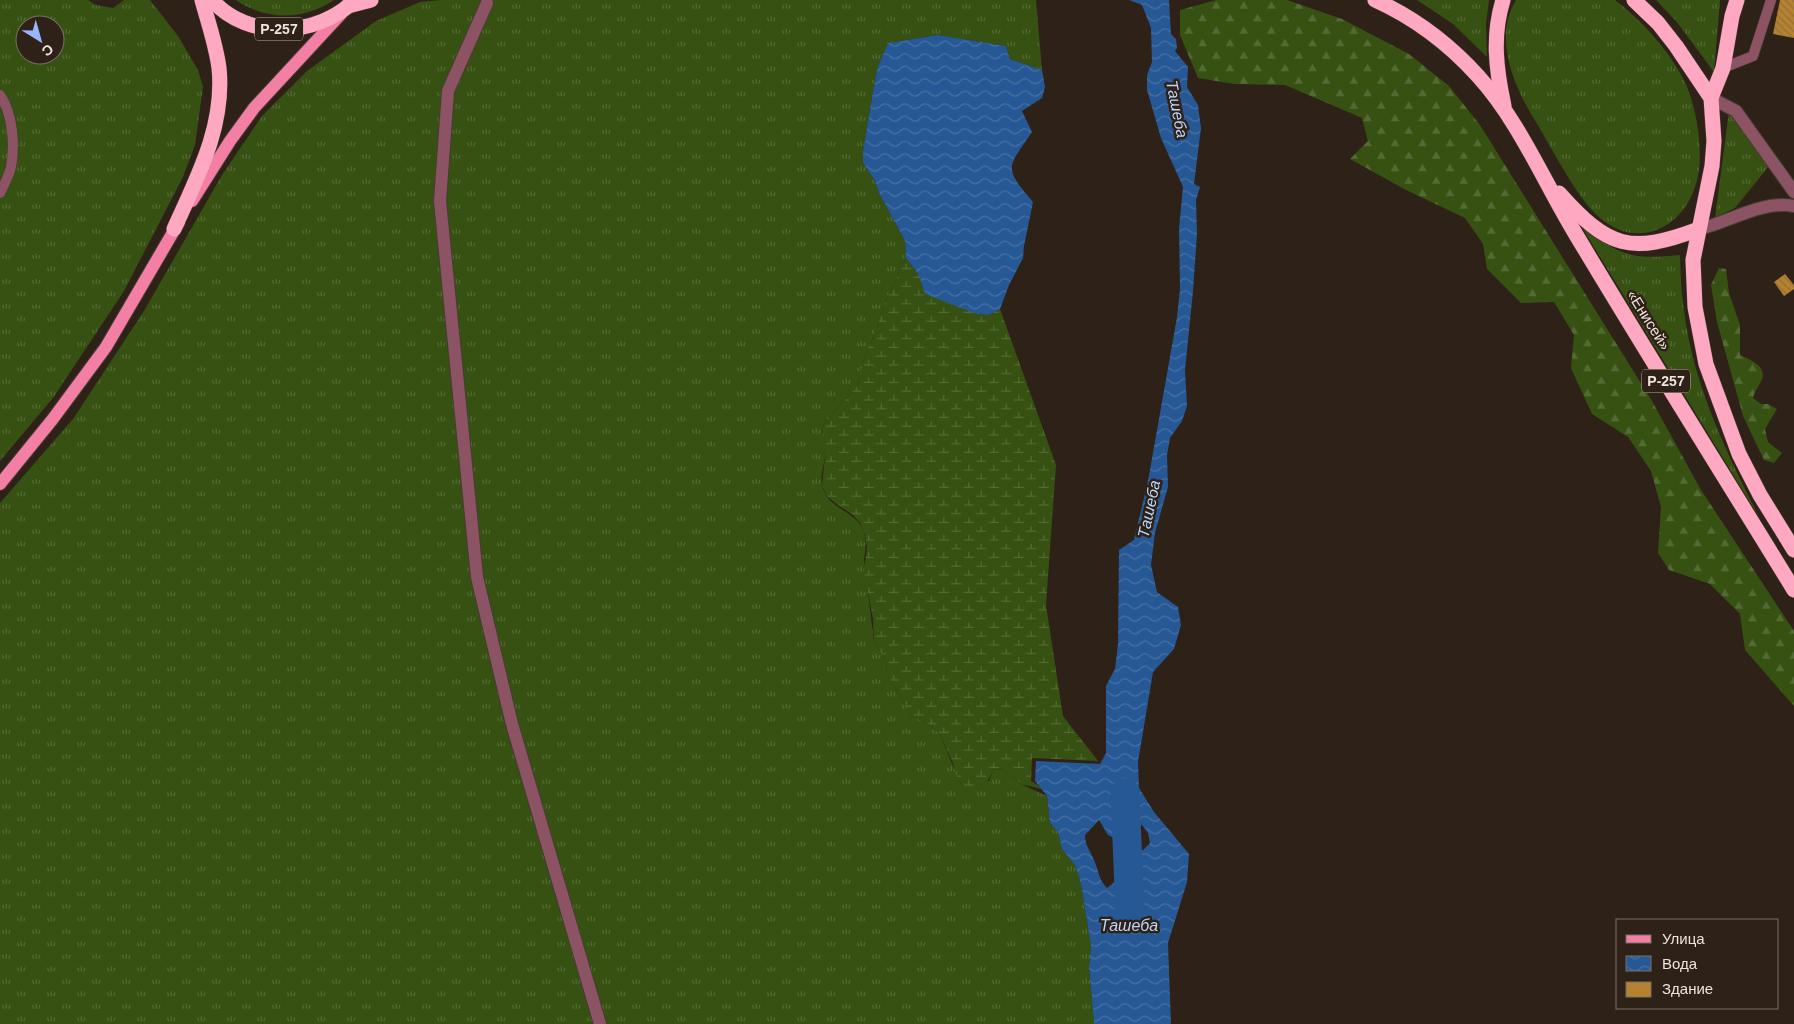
<svg xmlns="http://www.w3.org/2000/svg" width="1794" height="1024" viewBox="0 0 1794 1024" font-family="Helvetica,sans-serif">
	<style>
		.grass { fill: url(#grass-tufts); fill-rule: evenodd }
		.forest { fill: url(#forest-firs) }
		.wetland { fill: url(#wetland-marsh) }
		.water { fill: url(#water-waves); fill-rule: evenodd }
		.lines { fill: none; stroke-linecap: round; stroke-linejoin: round }
		.river { stroke: #265895; stroke-width: 29 }
		.building { fill: url(#building-back-hatch) }
		.lane-casing { stroke: #493c33; stroke-width: 11 }
		.street-casing { stroke: #493c33; stroke-width: 14 }
		.primary-casing { stroke: #493c33; stroke-width: 14 }
		.highway-casing { stroke: #493c33; stroke-width: 16 }
		.lane { stroke: #8c5364; stroke-width: 10 }
		.street { stroke: #8c5364; stroke-width: 12 }
		.primary { stroke: #f47fa5; stroke-width: 12 }
		.highway { stroke: #fea9c1; stroke-width: 15 }
		.labels { text-anchor: middle; dominant-baseline: central; stroke-width: 5; stroke-linejoin: round; paint-order: stroke }
		.shield { fill: #2e2117; stroke: #b4aaa2; stroke-width: 1 }
		.shield-label { font-size: 14px; font-weight: bold; fill: #eee4de }
		.street-label { font-size: 15px; fill: #eee4de; stroke: #2e2117 }
		.water-label { font-size: 16px; font-style: italic; fill: #bbd6fa; stroke: #2e2117 }
	</style>
	<defs>
		<pattern id="grass-tufts" width="24" height="20" patternUnits="userSpaceOnUse" patternTransform="scale(1.25)"><rect width="24" height="20" fill="#365112"/><path d="M3 7l-1-3M5 7V3M7 7l1-3M15 17l-1-3M17 17v-4M19 17l1-3" fill="none" stroke="#536a34"/></pattern>
		<pattern id="forest-firs" width="22" height="20" patternUnits="userSpaceOnUse" patternTransform="scale(1.25)"><rect width="22" height="20" fill="#365112"/><path d="M5 1l3.5 6h-7zM16 11l3.5 6h-7z" fill="#536a34"/></pattern>
		<pattern id="wetland-marsh" width="20" height="14" patternUnits="userSpaceOnUse" patternTransform="scale(1.25)"><rect width="20" height="14" fill="#365112"/><path d="M1 5h8M5 5V1M11 12h8M15 12V8" fill="none" stroke="#536a34"/></pattern>
		<pattern id="water-waves" width="16" height="10" patternUnits="userSpaceOnUse" patternTransform="scale(1.25)"><rect width="16" height="10" fill="#265895"/><path d="M0 5q4-4 8 0t8 0" fill="none" stroke="#4670a3"/></pattern>
		<pattern id="building-back-hatch" width="6" height="6" patternUnits="userSpaceOnUse" patternTransform="scale(1.25)"><rect width="6" height="6" fill="#b58232"/><path d="M-1 5l2 2M0 0l6 6M5-1l2 2" fill="none" stroke="#946f37"/></pattern>
	</defs>
	<rect width="100%" height="100%" fill="#2e2117"/>
	<!-- grass -->
	<g class="grass">
		<path d="M0,0H88L96,5L113,8L124,0H150L178,36L198,70L203,87L195,145L183,177L124,291L53,398L0,461ZM25,25H55V55H25Z"/>
		<path d="M236,0H334C305,20 266,21 236,0Z"/>
		<path d="M441,0H1036L1042,70L1010,59L1006,46L938,35L888,43L878,66L873,91L863,151V163L875,181L879,193L905,241L906,258L885,302L873,339L867,349L857,386L822,426C823,436 825,447 825,457C824,466 820,475 822,484C828,518 875,506 864,559L874,642L886,661L887,674L911,715L930,725L939,733L961,784L989,781L994,769L1005,770L1021,784L1047,796L1050,823L1058,832L1062,849L1075,865L1081,884L1091,946L1089,967L1094,1024H0V503L73,419L144,311L222,175L262,116L307,71L376,21L420,2Z"/>
		<path d="M1417,0H1489L1486,24L1487,57L1453,24Z"/>
		<path d="M1516,0H1615C1641,19 1675,57 1687,87C1698,113 1705,160 1695,187C1681,230 1636,249 1600,218C1576,198 1549,142 1531,114C1512,81 1494,36 1516,0Z"/>
		<path d="M1656,0H1720L1714,72L1676,21Z"/>
		<path d="M1729,111L1769,166L1735,208L1715,218Z"/>
		<path d="M1583,229C1623,256 1632,260 1680,255C1681,358 1714,427 1759,517Z"/>
	</g>
	<!-- forest -->
	<g class="forest">
		<path d="M1216,0H1287L1342,19L1409,54L1449,86L1480,125L1652,401L1701,490L1794,631V706L1745,650L1740,614L1710,584L1669,570L1658,553L1661,507L1651,471L1628,437L1592,414L1571,368L1574,335L1554,302L1521,303L1487,269L1483,244L1465,218L1406,190L1350,159L1368,141L1362,118L1285,85L1234,84L1198,78L1180,35V10Z"/>
		<path d="M1719,268L1726,269L1729,293L1740,325V355C1751,360 1770,367 1760,383C1757,389 1755,391 1753,398L1761,404H1768L1777,409L1765,429L1768,442L1782,453L1774,463L1764,460L1743,416L1717,322L1711,285Z"/>
	</g>
	<!-- wetland -->
	<path class="wetland" d="M906,258L919,275L989,315L1000,309L1056,465L1046,605L1063,716L1098,761L1032,758L1031,781L1046,790L1021,784L1005,770L994,769C988,782 985,787 970,791L961,784L956,774L953,763L939,733L930,725L911,715L887,674L886,661L874,642L873,619L864,571L867,547L865,535L860,523L853,515L835,503L826,495L822,484L825,458L822,426L857,386L867,349L873,339L885,302Z"/>
	<!-- water -->
	<g class="water">
		<path d="M1129,0H1169L1171,34L1176,39L1177,48L1175,51L1188,67L1187,87L1198,105L1201,128L1194,184L1200,187L1196,200L1197,234L1193,291L1185,370L1187,406L1182,421L1170,438L1167,455L1168,487L1155,533L1151,565L1157,592L1178,607L1181,625L1174,649L1153,672L1138,762L1139,788L1154,812L1189,854L1187,882L1168,943L1171,1024H1094L1089,967L1091,946L1081,884L1075,865L1062,849L1058,832L1050,823L1047,796L1035,781L1036,761L1100,764L1106,753V686L1115,669L1118,644L1119,550L1134,540L1148,481L1177,317L1180,289L1179,228L1183,187L1161,138L1147,90V75L1152,62L1151,28L1142,5ZM1099,820L1108,835L1116,839L1132,827L1142,825L1148,833L1150,843L1143,850L1133,852L1132,872L1122,876L1107,888C1098,879 1099,871 1094,860C1090,850 1085,846 1085,835Z"/>
		<path d="M938,35L1006,46L1010,59L1042,70L1045,87L1042,98L1022,111L1032,132C1006,170 1004,167 1033,202L1024,246L1023,258L1009,285L1000,309L989,315L974,313L925,294L919,275L906,258L905,241L879,193L875,181L863,163V151L873,91L878,66L888,43Z"/>
	</g>
	<g class="lines">
		<!-- river -->
		<path class="river" d="M1125,793L1130,913"/>
	</g>
	<!-- building -->
	<g class="building">
		<path d="M1780,0H1794V38L1773,34Z"/>
		<path d="M1785,274L1794,285V289L1784,296L1774,282Z"/>
	</g>
	<g class="lines">
		<defs>
			<g id="lane">
				<path d="M1723,68L1753,56L1771,0"/>
				<path d="M0,95C13,114 15,145 11,167C9,176 4,185 0,193"/>
			</g>
			<g id="street">
				<path d="M487,3L448,91L440,201L477,577L512,724L600,1024"/>
				<path d="M1711,98L1736,111L1794,192"/>
				<path d="M1699,229C1730,222 1762,200 1794,206"/>
			</g>
			<g id="primary">
				<path d="M192,201L230,141L254,108L341,14"/>
				<path d="M0,484L52,420L106,347L179,222"/>
			</g>
			<g id="highway">
				<path d="M212,0C248,41 318,37 355,0"/>
				<path d="M1375,0C1415,18 1448,43 1478,76C1519,121 1543,180 1575,233C1646,352 1721,471 1794,590"/>
				<path d="M1503,0C1492,36 1496,69 1504,106"/>
				<path d="M1634,0L1658,23L1676,46L1711,98L1714,141L1712,166L1693,260L1695,307L1706,364L1739,454L1760,495L1794,550"/>
				<path d="M348,6L371,0"/>
				<path d="M1711,98L1723,68L1732,16L1737,0"/>
				<path d="M1559,193C1608,248 1630,255 1699,229"/>
				<path d="M174,229C197,178 225,126 219,68C216,45 208,22 202,0"/>
			</g>
		</defs>
		<!-- lane casing -->
		<use href="#lane" class="lane-casing"/>
		<!-- street casing -->
		<use href="#street" class="street-casing"/>
		<!-- primary casing -->
		<use href="#primary" class="primary-casing"/>
		<!-- highway casing -->
		<use href="#highway" class="highway-casing"/>
		<!-- lane -->
		<use href="#lane" class="lane"/>
		<!-- street -->
		<use href="#street" class="street"/>
		<!-- primary -->
		<use href="#primary" class="primary"/>
		<!-- highway -->
		<use href="#highway" class="highway"/>
	</g>
	<g class="labels">
		<!-- shield labels -->
		<g class="shield">
			<rect x="255" y="17.5" width="48" height="23" rx="4"/>
			<rect x="1642" y="369.5" width="48" height="23" rx="4"/>
		</g>
		<g class="shield-label">
			<text x="279" y="29">Р-257</text>
			<text x="1666" y="381">Р-257</text>
		</g>
		<!-- street labels -->
		<g class="street-label">
			<text transform="translate(1649 320) rotate(58)">«Енисей»</text>
		</g>
		<!-- water labels -->
		<g class="water-label">
			<text transform="translate(1177 109) rotate(79)">Ташеба</text>
			<text transform="translate(1149 509) rotate(-78)">Ташеба</text>
			<text x="1129" y="925">Ташеба</text>
		</g>
	</g>
	<!-- legend -->
	<rect x="1616" y="919" width="162" height="90" fill="#2e2117" stroke="#7b6f67"/>
	<rect x="1626" y="935" width="25" height="8" fill="#f47fa5" stroke="#7b6f67"/>
	<text x="1662" y="944" font-size="15" fill="#eee4de">Улица</text>
	<rect x="1626" y="956" width="25" height="15" fill="url(#water-waves)" stroke="#7b6f67"/>
	<text x="1662" y="969" font-size="15" fill="#eee4de">Вода</text>
	<rect x="1626" y="982" width="25" height="15" fill="#b58232" stroke="#7b6f67"/>
	<text x="1662" y="994" font-size="15" fill="#eee4de">Здание</text>
	<!-- north arrow -->
	<g transform="translate(40 40) rotate(143)"><circle r="24" fill="#2e2117" stroke="#7b6f67"/>
	<path d="M0-4L9 19L0 12L-9 19Z" fill="#9ab5fd"/>
	<text y="-8" font-size="14" font-weight="bold" text-anchor="middle" fill="#eee4de">С</text>
	</g>
</svg>
